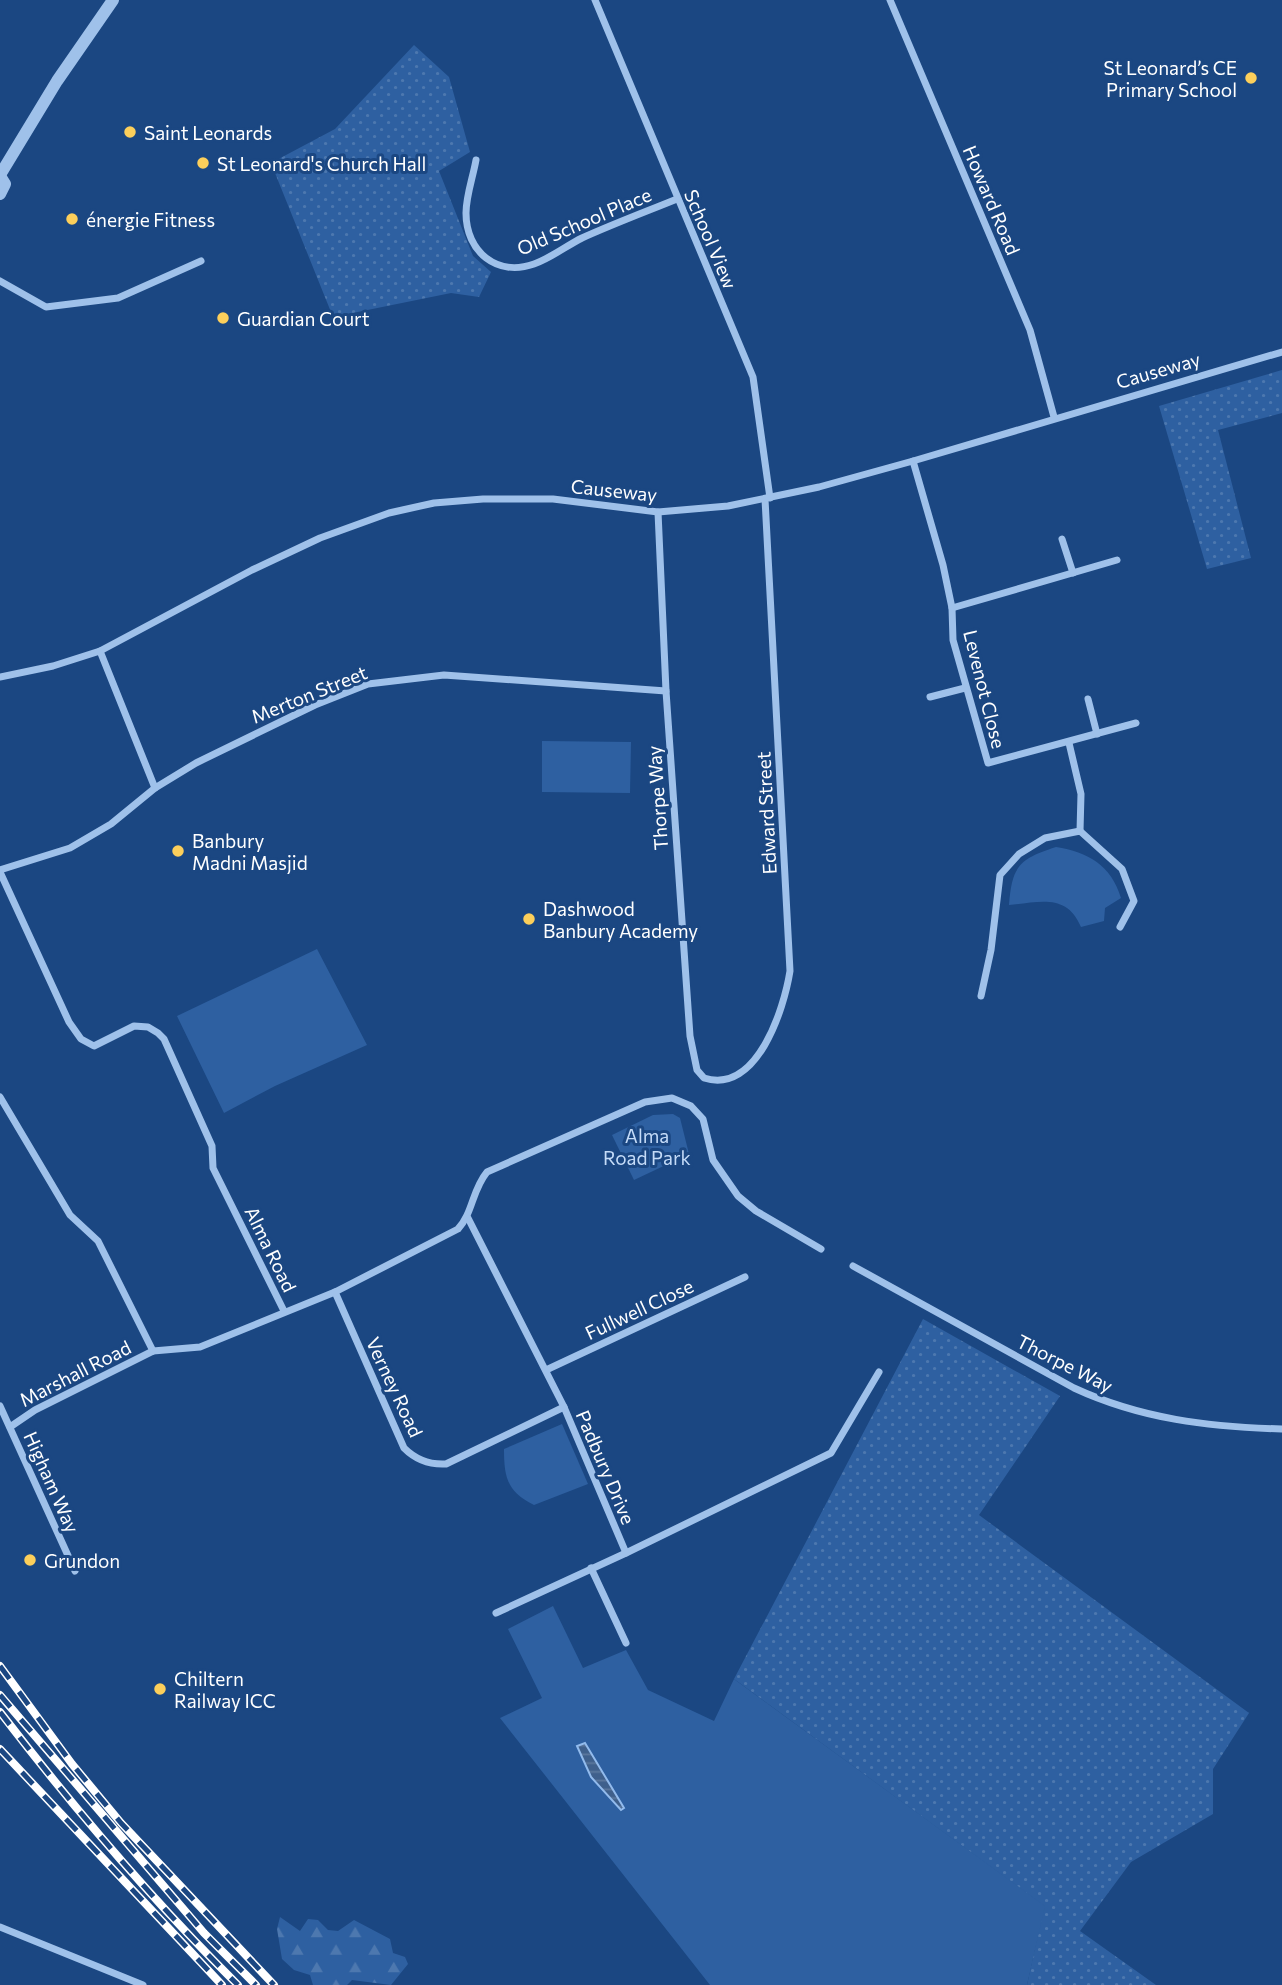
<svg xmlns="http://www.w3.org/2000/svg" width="1282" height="1985" viewBox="0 0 1282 1985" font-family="Commissioner,sans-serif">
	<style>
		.grass { fill: url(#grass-dots) }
		.forest { fill: url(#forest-firs) }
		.park { fill: #2e60a1 }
		.water { fill: url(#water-rules); stroke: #92bbed; stroke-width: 2 }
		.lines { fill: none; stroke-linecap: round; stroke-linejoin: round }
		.minor { stroke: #9fc1ea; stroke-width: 7 }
		.tertiary { stroke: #9fc1ea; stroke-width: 12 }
		.rail-casing { stroke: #fff; stroke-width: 8 }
		.rail { stroke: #1b4782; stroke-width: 5; stroke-dasharray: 16; stroke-linecap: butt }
		.poi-dot { fill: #fccf5b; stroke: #1b4782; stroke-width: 2.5 }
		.labels { text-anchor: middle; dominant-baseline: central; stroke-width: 6; stroke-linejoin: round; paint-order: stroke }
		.poi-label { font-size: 19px; fill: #fff; stroke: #1b4782; text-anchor: start }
		.street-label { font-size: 19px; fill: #fff; stroke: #1b4782 }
		.park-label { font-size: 19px; fill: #c4dbf8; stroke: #1b4782 }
	</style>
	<defs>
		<pattern id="grass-dots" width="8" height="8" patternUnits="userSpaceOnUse" patternTransform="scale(1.75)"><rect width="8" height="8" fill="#2e60a1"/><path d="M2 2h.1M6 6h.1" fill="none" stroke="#4d78af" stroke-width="1.8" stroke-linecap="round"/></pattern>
		<pattern id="forest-firs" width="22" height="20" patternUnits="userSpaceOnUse" patternTransform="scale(1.75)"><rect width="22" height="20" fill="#2e60a1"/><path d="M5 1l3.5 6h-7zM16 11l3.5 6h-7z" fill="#4d78af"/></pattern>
		<pattern id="water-rules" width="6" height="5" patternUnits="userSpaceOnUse" patternTransform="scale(1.75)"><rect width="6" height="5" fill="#3f608c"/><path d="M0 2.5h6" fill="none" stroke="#5c789d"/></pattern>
	</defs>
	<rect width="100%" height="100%" fill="#1b4782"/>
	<!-- grass -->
	<g class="grass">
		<path d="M414,45L449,77L470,152L439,171L473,256L491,272L479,297L451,293L333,317L271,163L335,129Z"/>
		<path d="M1282,370V413L1218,430L1251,558L1207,569L1159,406Z"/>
		<path d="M923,1319L1060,1396L979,1515L1249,1713L1213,1769V1814L1131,1862L1080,1931L1156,1985H1027L1044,1906L734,1679Z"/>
	</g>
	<!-- forest -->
	<path class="forest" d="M280,1917L300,1931L308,1919L318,1920L328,1930L338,1931L354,1920L390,1939L393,1953L405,1957L408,1964L391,1985L352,1980L347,1985H313L310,1975L294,1970L282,1959L277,1929Z"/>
	<!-- park -->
	<g class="park">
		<path d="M542,741L631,742L630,793L542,792Z"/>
		<path d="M1056,847C1088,852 1111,865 1121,898L1105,908L1104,921L1081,927C1067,893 1040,902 1009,905C1012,866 1019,859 1056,847Z"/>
		<path d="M317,949L367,1045L275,1086L224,1113L177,1016Z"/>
		<path d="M673,1114L680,1118L689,1154L634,1180L612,1135L653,1115Z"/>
		<path d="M562,1424L588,1484L534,1505C507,1492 504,1477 504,1449Z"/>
		<path d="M553,1606L583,1668L626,1650L648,1690L714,1721L734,1679L1045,1906L1027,1985H710L500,1718L542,1698L508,1629Z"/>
	</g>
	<!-- water -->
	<path class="water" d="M585,1743L624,1808L621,1810L591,1777L577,1746Z"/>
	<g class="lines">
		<!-- minor -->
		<g class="minor">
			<path d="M595,0L753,377L770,498"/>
			<path d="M890,0L1030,330L1054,417"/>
			<path d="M476,160C473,177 466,196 466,213C466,252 497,277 534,264C551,258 566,246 582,238C613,224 645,212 677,199"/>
			<path d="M0,281L46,307L118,298L201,261"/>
			<path d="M913,461L943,565L952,608L953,640L988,763L1136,723"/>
			<path d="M658,512L666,691L690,1036L697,1070L704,1078C757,1095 784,1009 790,971L765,499"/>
			<path d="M1062,539L1073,573"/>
			<path d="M952,608L1117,560"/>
			<path d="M100,651L155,788"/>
			<path d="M0,677L53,666L100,651L252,570L320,538L389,513L434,503L483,499H553L658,512L728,506L819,487L913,461L1282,352"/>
			<path d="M930,697L965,688"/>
			<path d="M1088,699L1097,734"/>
			<path d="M1069,743L1081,794L1080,831"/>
			<path d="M0,870L70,848L111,824L155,788L196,763L315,705L368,684L444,675L666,691"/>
			<path d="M0,872L69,1022L81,1039L94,1046L134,1026L148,1027L158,1033L164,1039L212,1146L213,1168L284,1311"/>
			<path d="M981,996L991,950L1000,875L1019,854L1045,838L1080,831L1122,869L1134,901L1120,927"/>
			<path d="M0,1097L70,1215L98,1241L153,1351"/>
			<path d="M468,1218L564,1407L626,1553L831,1453L879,1372"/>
			<path d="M853,1266L1074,1388C1141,1419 1209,1427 1282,1429"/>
			<path d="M335,1292L404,1448C416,1460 429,1465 446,1464L564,1407"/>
			<path d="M546,1370L745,1277"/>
			<path d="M0,1406L75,1571"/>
			<path d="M10,1427L35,1410L153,1351L200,1347L335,1292L458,1229C473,1213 472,1190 487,1172L645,1102L672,1098L691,1106L703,1119L713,1160L738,1196L756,1211L821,1249"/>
			<path d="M591,1568L626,1643"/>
			<path d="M496,1613L626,1553"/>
			<path d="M0,1927L143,1985"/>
		</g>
		<!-- tertiary -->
		<g class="tertiary">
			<path d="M0,175L57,81L113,0"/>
			<path d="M0,176L5,184L0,194"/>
		</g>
		<defs>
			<g id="rail">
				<path d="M0,1666L72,1764L121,1823L274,1985"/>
				<path d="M0,1695L204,1933L256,1985"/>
				<path d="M0,1712C73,1807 153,1901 238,1985"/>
				<path d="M0,1749L222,1985"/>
			</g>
		</defs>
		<!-- rail casing -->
		<use href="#rail" class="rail-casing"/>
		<!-- rail -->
		<use href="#rail" class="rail"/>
	</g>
	<!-- markers -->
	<g class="poi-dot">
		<circle cx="1251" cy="78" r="7"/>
		<circle cx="130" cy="132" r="7"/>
		<circle cx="203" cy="163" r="7"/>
		<circle cx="72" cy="219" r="7"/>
		<circle cx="223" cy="318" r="7"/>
		<circle cx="178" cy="851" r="7"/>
		<circle cx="529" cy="919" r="7"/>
		<circle cx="30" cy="1560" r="7"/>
		<circle cx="160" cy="1689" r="7"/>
	</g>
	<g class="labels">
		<!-- poi labels -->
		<g class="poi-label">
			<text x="1237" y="67" text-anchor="end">St Leonard’s CE<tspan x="1237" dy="22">Primary School</tspan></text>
			<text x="144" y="132">Saint Leonards</text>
			<text x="217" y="163">St Leonard's Church Hall</text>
			<text x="86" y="219">énergie Fitness</text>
			<text x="237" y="318">Guardian Court</text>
			<text x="192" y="840">Banbury<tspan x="192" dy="22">Madni Masjid</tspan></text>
			<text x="543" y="908">Dashwood<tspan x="543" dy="22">Banbury Academy</tspan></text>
			<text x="44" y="1560">Grundon</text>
			<text x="174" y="1678">Chiltern<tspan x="174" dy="22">Railway ICC</tspan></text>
		</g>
		<!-- street labels -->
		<g class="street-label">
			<text transform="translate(992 200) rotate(67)">Howard Road</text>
			<text transform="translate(584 221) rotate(-23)">Old School Place</text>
			<text transform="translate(711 239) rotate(67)">School View</text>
			<text transform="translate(1158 370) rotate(-16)">Causeway</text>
			<text transform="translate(614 490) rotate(6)">Causeway</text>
			<text transform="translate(985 689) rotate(76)">Levenot Close</text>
			<text transform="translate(309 694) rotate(-22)">Merton Street</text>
			<text transform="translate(657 798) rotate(-94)">Thorpe Way</text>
			<text transform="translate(766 813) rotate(-93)">Edward Street</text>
			<text transform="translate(271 1249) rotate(64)">Alma Road</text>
			<text transform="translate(639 1309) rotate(-25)">Fullwell Close</text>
			<text transform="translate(1065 1363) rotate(27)">Thorpe Way</text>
			<text transform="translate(75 1373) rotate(-27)">Marshall Road</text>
			<text transform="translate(395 1387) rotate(65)">Verney Road</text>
			<text transform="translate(606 1467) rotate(67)">Padbury Drive</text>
			<text transform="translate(52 1482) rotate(66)">Higham Way</text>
		</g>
		<!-- park labels -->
		<g class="park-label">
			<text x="647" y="1135">Alma<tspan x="647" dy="22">Road Park</tspan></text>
		</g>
	</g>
</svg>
